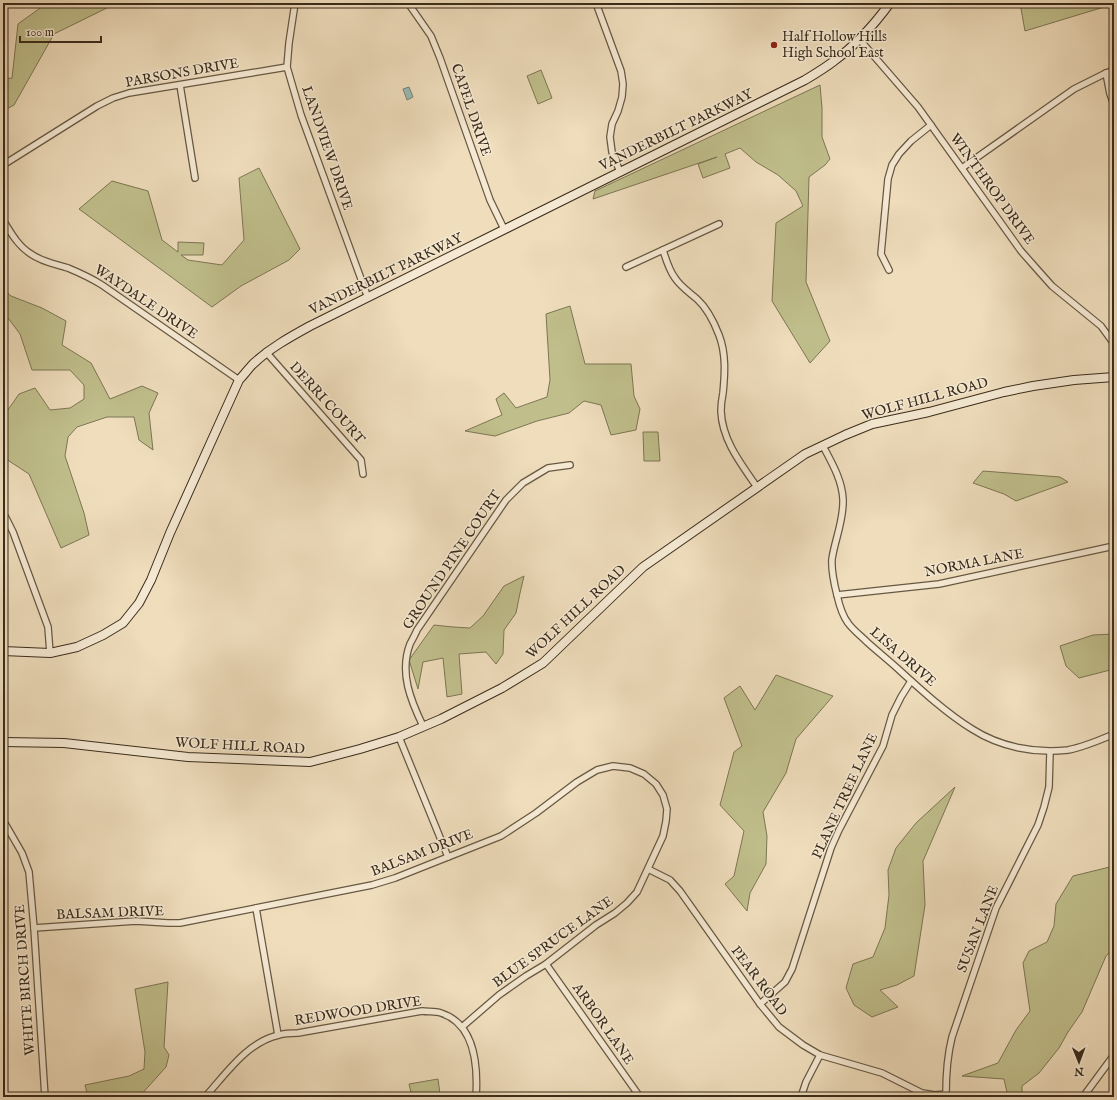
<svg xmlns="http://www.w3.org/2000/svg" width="1117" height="1100" viewBox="0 0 1117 1100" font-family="'IM FELL English',serif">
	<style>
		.green { fill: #c0bf8c; stroke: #7d7654 }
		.water { fill: #9abbb6; stroke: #748278 }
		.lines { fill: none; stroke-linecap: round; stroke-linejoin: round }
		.street-casing { stroke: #675843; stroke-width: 8 }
		.secondary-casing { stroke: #3a2c1b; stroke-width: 10 }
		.street { stroke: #f5e9d3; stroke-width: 5.5 }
		.secondary { stroke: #f5e9d3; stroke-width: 8 }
		.poi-dot { fill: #8f2418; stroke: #f5e9d3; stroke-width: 1.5 }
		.labels { text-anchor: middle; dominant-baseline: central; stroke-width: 3; stroke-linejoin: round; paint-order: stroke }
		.poi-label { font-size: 14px; fill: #3a2c1b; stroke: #f5e9d3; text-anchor: start }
		.street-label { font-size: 14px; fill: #3a2c1b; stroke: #f5e9d3 }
	</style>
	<rect width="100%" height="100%" fill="#efddbc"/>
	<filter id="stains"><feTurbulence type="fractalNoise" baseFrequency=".005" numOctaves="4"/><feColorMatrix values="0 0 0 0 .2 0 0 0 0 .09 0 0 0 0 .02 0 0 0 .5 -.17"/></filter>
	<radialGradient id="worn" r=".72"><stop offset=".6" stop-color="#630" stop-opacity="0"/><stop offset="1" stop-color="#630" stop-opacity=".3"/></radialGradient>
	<!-- green -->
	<g class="green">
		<path d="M47,3H117L54,34L14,105L3,111V79L12,78L18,24Z"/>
		<path d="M1020,3H1114V4L1025,31Z"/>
		<path d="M541,70L552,98L538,104L527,76Z"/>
		<path d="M820,85L822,108V137L830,159L825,165L809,177L806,282L830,341L810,363L772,301L776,223L803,206L796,191L778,175L756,162L740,148L725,154L730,168L703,178L698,164L717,157L593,199L595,191Z"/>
		<path d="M259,168L300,249L289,260L241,286L212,307L79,209L112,181L148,191L162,240L178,252V242L204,243L203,255H181L188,260L222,265L244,240L239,178Z"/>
		<path d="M3,289L11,296L42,308L66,321L62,345L91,363L110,399L142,386L158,393L149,413L153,450L139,440L134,417H107L77,427L68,437L65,456L84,513L89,535L61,548L29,474L3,457V417L19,394L35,388L50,410L70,408L84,399V385L70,370H32L20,334L5,314L3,313Z"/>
		<path d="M570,306L585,364H631L634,396L640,409L636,430L611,435L601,405L584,401L569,413L537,421L495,436L465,431L502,415L496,399L504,393L516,408L547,397L550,380L546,314Z"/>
		<path d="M643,432H658L660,461H644Z"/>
		<path d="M983,471L1060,477L1068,482L1016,501L1004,494L973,483Z"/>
		<path d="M524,576L520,593L516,613L504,630L503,654L496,664L486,652L459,654L462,694L447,697L443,658L423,662L418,689L409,660L434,625L453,627L470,628L483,616L504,586Z"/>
		<path d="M1114,634V669L1079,678L1066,666L1060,646L1093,635Z"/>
		<path d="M776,675L833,696L796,739L786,773L763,812L767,836L766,864L750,893L747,911L725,884L734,876L744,831L720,805L734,752L742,746L724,698L740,686L755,710Z"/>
		<path d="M955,787L923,861L925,905L914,976L897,985L880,990L898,1007L872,1017L854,1005L846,988L853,964L873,957L885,928L889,895L888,870L896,848L916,823Z"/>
		<path d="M1114,866V949L1106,956L1082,1012L1068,1032L1059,1048L1039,1073L1022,1086V1097H1008L1004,1079L962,1076L998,1063L1016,1030L1030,1011L1023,963L1029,951L1047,942L1054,926L1056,904L1073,876Z"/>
		<path d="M168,982L164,1047L169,1055L166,1067L139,1097H88L85,1085L129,1076L144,1069L145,1052L135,989Z"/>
		<path d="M438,1079L440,1094L422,1097H412L409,1084Z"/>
	</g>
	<!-- water -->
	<path class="water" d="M409,87L413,97L407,100L403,89Z"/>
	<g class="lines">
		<defs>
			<g id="street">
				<path d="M295,3L289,43L287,67L301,115L368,298"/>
				<path d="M408,3L431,36L440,58L490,200L504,229"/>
				<path d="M596,3L621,71L623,84L622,97L618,111L612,124L610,137L612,152L620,172"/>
				<path d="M3,6L5,3"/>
				<path d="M860,40L918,107L1021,251L1036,268L1052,286L1101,326L1114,344"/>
				<path d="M1106,73L1110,94L1114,105"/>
				<path d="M180,85L195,178"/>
				<path d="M3,165L97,106L113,98L129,93L287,67"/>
				<path d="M962,168L1074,89L1106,73L1114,70"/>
				<path d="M3,220C11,233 18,246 31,254C42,262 55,264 68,268C80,273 91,278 102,285L239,380"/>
				<path d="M663,250C666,260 669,270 675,278C681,287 689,292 697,299C708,309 714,322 719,335C726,353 725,373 723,393C722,398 721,405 721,411C722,440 741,464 757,487"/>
				<path d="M626,267L719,224"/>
				<path d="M889,270L881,254L888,179L892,165L899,154L911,141L931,125"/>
				<path d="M266,352L361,460L363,474"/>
				<path d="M3,376L4,377"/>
				<path d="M823,446C832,463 842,480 843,499C844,520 835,539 832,559C831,571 834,583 837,595C839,604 842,615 848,623C853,630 861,636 867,642C877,651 887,659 897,668C920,689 946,713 972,729C1000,747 1036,754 1068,750C1084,747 1100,740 1114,734"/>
				<path d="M3,514L6,518L13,532L48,627L50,653"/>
				<path d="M837,595L939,584L1114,546"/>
				<path d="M423,726C411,701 399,673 410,644C412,640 415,635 417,630L506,500L523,483L548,468L570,465"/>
				<path d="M399,737L448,857"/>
				<path d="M3,820L22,853L29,872L34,928L45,1097"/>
				<path d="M648,869L670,880L680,891L760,1004L779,1027L803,1045L820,1055L882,1073L922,1093L935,1095L946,1094"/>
				<path d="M256,908L278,1035"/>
				<path d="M34,928L136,921L168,923H180L372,885L395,878L501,836L536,813L577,782L597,770L613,766L630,768L644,774L656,784L663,795L667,809L666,821L663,836L637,892L627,903L615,913L596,925L546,964L526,976L499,995L462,1027"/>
				<path d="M546,964L640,1097"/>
				<path d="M760,1004L785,982L792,969L831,848L839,830L883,746L892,715L901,697L911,681"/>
				<path d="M205,1097C226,1074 247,1042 279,1035C285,1033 292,1033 298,1033L422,1011C428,1012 435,1011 441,1013C475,1024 478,1066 476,1097"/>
				<path d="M801,1097L806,1082L820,1055"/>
				<path d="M947,1097L946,1094C946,1073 947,1057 952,1037L996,908L1038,825L1044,807L1049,787L1050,752"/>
				<path d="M1083,1097L1114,1055"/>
			</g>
			<g id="secondary">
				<path d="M3,651L50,653L77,647L103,635L123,623L139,603L151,580L170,533L239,380C244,375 248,369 253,364C270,348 290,337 310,326L805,80C815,74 825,68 834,61C856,45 874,25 890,3"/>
				<path d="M3,742L64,743L188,757L310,762L360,749L399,737L441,719L502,688L543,663L643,567L805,454L845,435L872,424L929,412L1004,392L1033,386L1074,380L1114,377"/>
			</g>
		</defs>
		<!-- street casing -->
		<use href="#street" class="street-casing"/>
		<!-- secondary casing -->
		<use href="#secondary" class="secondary-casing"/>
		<!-- street -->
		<use href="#street" class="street"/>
		<!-- secondary -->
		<use href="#secondary" class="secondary"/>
	</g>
	<!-- markers -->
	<circle class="poi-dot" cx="774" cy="45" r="4"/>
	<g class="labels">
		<!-- poi labels -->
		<g class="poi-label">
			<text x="782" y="37">Half Hollow Hills<tspan x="782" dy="16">High School East</tspan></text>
		</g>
		<!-- street labels -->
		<g class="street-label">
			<text transform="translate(182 73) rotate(-10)">PARSONS DRIVE</text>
			<text transform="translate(471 110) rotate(71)">CAPEL DRIVE</text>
			<text transform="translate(676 130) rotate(-26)">VANDERBILT PARKWAY</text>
			<text transform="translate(327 148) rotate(71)">LANDVIEW DRIVE</text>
			<text transform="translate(992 189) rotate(54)">WINTHROP DRIVE</text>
			<text transform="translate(386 274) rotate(-26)">VANDERBILT PARKWAY</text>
			<text transform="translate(146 302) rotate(34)">WAYDALE DRIVE</text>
			<text transform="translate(925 399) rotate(-15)">WOLF HILL ROAD</text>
			<text transform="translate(327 403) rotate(48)">DERRI COURT</text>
			<text transform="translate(452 560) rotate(-56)">GROUND PINE COURT</text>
			<text transform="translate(974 563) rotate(-11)">NORMA LANE</text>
			<text transform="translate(576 612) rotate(-43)">WOLF HILL ROAD</text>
			<text transform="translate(903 657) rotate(41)">LISA DRIVE</text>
			<text transform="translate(240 746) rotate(3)">WOLF HILL ROAD</text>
			<text transform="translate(845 796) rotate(-65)">PLANE TREE LANE</text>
			<text transform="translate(422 853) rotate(-21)">BALSAM DRIVE</text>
			<text transform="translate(110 913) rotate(-2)">BALSAM DRIVE</text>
			<text transform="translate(978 929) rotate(-69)">SUSAN LANE</text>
			<text transform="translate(553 942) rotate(-36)">BLUE SPRUCE LANE</text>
			<text transform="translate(25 980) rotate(-94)">WHITE BIRCH DRIVE</text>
			<text transform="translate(759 981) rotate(53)">PEAR ROAD</text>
			<text transform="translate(358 1011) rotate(-9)">REDWOOD DRIVE</text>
			<text transform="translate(603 1024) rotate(55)">ARBOR LANE</text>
		</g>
	</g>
	<!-- margin -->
	<rect width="1117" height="1100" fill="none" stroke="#efddbc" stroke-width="16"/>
	<rect x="4" y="4" width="1109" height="1092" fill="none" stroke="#3a2c1b" stroke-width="2"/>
	<rect x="8" y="8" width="1101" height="1084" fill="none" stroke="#3a2c1b"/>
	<!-- north arrow -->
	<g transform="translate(1079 1062) rotate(179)" stroke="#f5e9d3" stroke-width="3" paint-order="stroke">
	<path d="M0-3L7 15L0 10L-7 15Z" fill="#3a2c1b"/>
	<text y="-6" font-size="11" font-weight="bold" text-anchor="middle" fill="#3a2c1b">N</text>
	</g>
	<!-- scale -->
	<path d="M20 36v6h81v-6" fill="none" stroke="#3a2c1b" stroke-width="2"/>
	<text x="26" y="36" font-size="12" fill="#3a2c1b" stroke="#f5e9d3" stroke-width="3" paint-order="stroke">100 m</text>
	<rect width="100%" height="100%" filter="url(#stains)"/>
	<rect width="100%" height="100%" fill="url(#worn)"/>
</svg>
